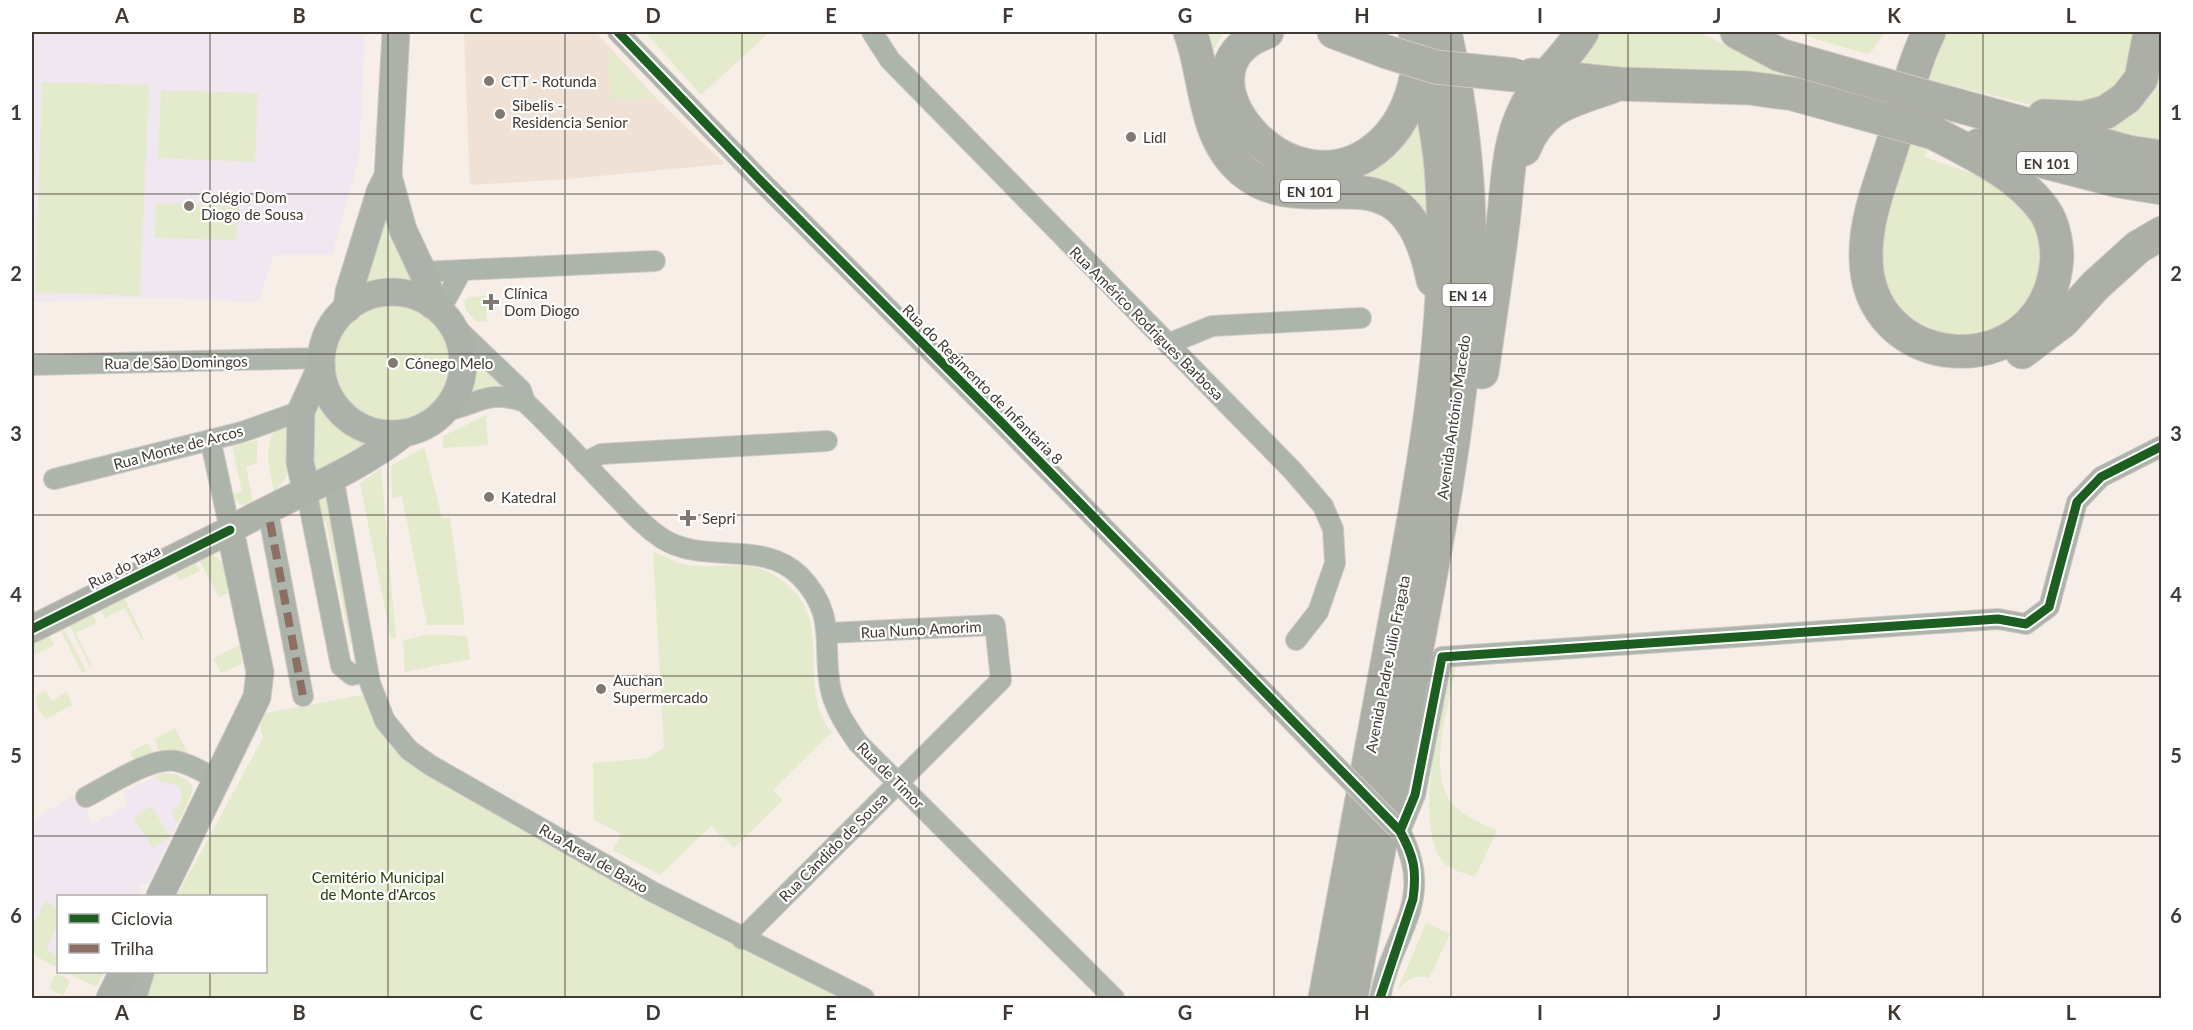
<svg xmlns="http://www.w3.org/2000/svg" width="2193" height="1030" viewBox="0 0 2193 1030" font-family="Lato,sans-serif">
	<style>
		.commercial { fill: #efe1d5 }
		.education { fill: #f1e7f0 }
		.green { fill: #e3ebcc }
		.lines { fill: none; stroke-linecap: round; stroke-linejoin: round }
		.street-casing { stroke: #d1cac4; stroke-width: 22 }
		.secondary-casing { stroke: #d1cac4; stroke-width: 29 }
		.highway-casing { stroke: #d1cac4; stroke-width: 35 }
		.street { stroke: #adb4ac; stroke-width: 20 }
		.secondary { stroke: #acb2a9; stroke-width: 27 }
		.highway { stroke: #abafa6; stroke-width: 33 }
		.street-bridge-casing { stroke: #d1cac4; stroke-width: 22; stroke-linecap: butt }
		.highway-bridge-casing { stroke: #d1cac4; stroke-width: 35; stroke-linecap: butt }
		.street-bridge { stroke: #adb4ac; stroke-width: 20 }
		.highway-bridge { stroke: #abafa6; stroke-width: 33 }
		.quiet { stroke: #8d6e63; stroke-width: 8; stroke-dasharray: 15 8; stroke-linecap: butt }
		.cycleway-casing { stroke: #fff; stroke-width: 13 }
		.cycleway { stroke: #1b5e20; stroke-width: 9 }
		.grid { fill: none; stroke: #403832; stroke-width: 1.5; stroke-opacity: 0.55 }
		.poi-dot { fill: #807871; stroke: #fff; stroke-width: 2 }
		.labels { text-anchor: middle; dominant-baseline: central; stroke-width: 4.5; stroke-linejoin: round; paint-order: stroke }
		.shield { fill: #fff; stroke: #797470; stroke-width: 1.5 }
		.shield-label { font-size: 14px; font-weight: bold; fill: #403832 }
		.poi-label { font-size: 15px; fill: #403832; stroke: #fff; text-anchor: start }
		.street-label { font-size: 15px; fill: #403832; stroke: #fff }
		.park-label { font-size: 15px; fill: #293b07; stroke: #fff }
		.neatline { fill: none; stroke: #403832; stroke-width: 2 }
		.grid-label { font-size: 20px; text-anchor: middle; font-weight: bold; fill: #403832 }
	</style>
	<rect width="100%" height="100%" fill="#f7eee7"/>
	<!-- commercial -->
	<path class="commercial" d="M464,32H596L656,98L725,164L568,179L470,185Z"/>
	<!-- education -->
	<g class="education">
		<path d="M32,32H365L359,158L332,255H274L258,302L145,297L32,302Z"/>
		<path d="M164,773L185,778L191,783L193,790L149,882L139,887L142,896H58V968L32,954V820L79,793L93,824L128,805L123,792Z"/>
	</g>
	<!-- green -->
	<g class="green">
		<path d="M645,32H770L701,95Z"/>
		<path d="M1198,32H1224L1213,50L1211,67L1247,159L1309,181L1420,112L1428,156L1429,235L1418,218L1245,162Z"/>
		<path d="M1597,32H1698L1772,67L1880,100L1877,109L1565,72Z"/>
		<path d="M1794,32H1885L1869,55Z"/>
		<path d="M1939,32H2139L2121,89L2063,113L1951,85L1925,157L1979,176L2007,190L2027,210L2041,242L2042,275L2026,308L2012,325L1969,342L1915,329L1880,284L1882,215Z"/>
		<path d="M2161,32V146L2094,132Z"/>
		<path d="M608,48L656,98L611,100Z"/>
		<path d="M42,82L149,85L140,296L35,292Z"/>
		<path d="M161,90L258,93L255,162L158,158Z"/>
		<path d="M387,195L421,289C398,280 380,283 357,291Z"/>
		<path d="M156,203L238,206L236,240L155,238Z"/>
		<path d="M486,296L487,321L476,322L466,310L464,302L468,297Z"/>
		<circle cx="392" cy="364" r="62"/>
		<path d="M472,352L508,389L464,399L472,368Z"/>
		<path d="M320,391C329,421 348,436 377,445L317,473L309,468L307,438Z"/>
		<path d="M486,415L488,445L443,448V436Z"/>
		<path d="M278,425L289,431C291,454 294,476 274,491C270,468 262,446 278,425Z"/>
		<path d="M257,440V463L246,467L253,501L241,505L230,495L242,492L232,446Z"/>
		<path d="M424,447L442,518H450L465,625H427L402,496L392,498L391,466Z"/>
		<path d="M381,469L396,638L391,639L360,483Z"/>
		<path d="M327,497L356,642L350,643L326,521L318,523L314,501Z"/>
		<path d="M653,551C663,555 673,562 683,564C710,570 745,559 770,573C844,613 791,683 832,732L773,790L783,800L734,848L711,826L660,875L613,850L621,834L594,820L593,763L648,758L664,747Z"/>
		<path d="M210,553C227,560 226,577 228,593L219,597L198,558Z"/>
		<path d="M196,563L200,571L180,581L176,574Z"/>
		<path d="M125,599L144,639L142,640L125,608L105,618L101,611Z"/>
		<path d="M93,615L97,623L76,633L92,666L90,667L70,626Z"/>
		<path d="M63,627L86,671L82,673L60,629Z"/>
		<path d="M49,634L54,645L34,655L32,643Z"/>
		<path d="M431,634L467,636L470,659L405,672L403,640Z"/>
		<path d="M239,645L242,664L221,673L213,658Z"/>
		<path d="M1457,661C1451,698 1426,770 1451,802C1462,816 1481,823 1497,831L1475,877C1464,873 1449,870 1442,861C1412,820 1443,709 1452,662Z"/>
		<path d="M46,691L51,701L67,692L72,705L46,719L37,708L36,696Z"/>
		<path d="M366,694L404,757L421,771L529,831L848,998H142L150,972H266V896H177L263,738L258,719L262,718V714Z"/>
		<path d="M175,728L188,753L158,750L155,739Z"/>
		<path d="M147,743L154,751L134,760L130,752Z"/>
		<path d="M164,773C177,773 189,778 193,790L178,824L171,812L180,805L182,793L176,784L163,783L154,776Z"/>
		<path d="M151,806L170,836L153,848L133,818Z"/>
		<path d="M45,901L58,908V923L46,950L58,956V968L32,954V928Z"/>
		<path d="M1426,923L1450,934L1429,978C1414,974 1406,980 1397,991Z"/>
		<path d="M65,972L97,974L104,972L96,987Z"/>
		<path d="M56,973L70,981L63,996L49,989Z"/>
	</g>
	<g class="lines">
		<defs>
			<g id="street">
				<path d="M618,32L758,178L1001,422L1328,758"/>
				<path d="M872,32L890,60L1292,470L1323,506L1333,529L1335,563L1318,612L1296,640"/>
				<path d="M422,272L655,261"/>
				<path d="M440,310L462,270"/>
				<path d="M450,322L521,390L525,402"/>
				<path d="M1168,344L1212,326L1361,318"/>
				<path d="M32,365L321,358"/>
				<path d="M445,411C480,404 487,389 525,402C556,431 584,463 613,493C630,510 643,526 663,539C705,565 763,539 800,576C839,616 821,648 831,691C836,711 847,727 858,743L1114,998"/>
				<path d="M213,452L230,530"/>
				<path d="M584,463L601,454L827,441"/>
				<path d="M333,476L370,683L385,721L409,750L430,765L653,892L864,998"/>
				<path d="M54,479L242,432L301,411"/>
				<path d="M306,489L341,666L352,675L368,672"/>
				<path d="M270,522L303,696"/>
				<path d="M86,797C108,786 152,756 176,761C191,764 205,773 218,780"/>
				<path d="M742,939L1001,680L995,625L828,633"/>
				<path d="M136,998L144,972"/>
				<path d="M1380,998C1392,931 1437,902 1400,831L1415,795L1442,657L1998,619L2026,624L2049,607L2077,502L2101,477L2162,446"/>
			</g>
			<g id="secondary">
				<path d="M396,32L388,176L403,230L426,279L432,305"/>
				<circle cx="392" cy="363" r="71"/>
				<path d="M347,309L349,292L380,192L388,176"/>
				<path d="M306,489L300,462L301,411L321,367"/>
				<path d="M32,629L230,530"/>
				<path d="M160,896L257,697L260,672L230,530C286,497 352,475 403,434"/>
				<path d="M110,998L123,972"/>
			</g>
			<g id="highway">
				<path d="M1190,32C1207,77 1202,135 1242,170C1312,230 1403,132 1433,280"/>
				<path d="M1267,32C1161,69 1293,227 1382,143C1404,123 1416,91 1418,62"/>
				<path d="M1334,32L1387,52"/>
				<path d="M1737,32L1780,55L1850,75"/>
				<path d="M1929,32C1912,66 1904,106 1893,143C1882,179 1866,216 1866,253C1863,376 2040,387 2056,267C2059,250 2054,224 2044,210C2017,173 1973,154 1934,133"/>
				<path d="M1532,75L1619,84L1749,88L1793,94L1840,107"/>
				<path d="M1941,101L2128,152L2162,157"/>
				<path d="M2044,116L2083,118L2106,112L2126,98L2141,79L2150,32"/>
				<path d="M1979,145L2119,181L2162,188"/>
				<path d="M1524,149C1542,105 1571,101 1611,87"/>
				<path d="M2022,352L2063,321L2096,285L2138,247L2162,233"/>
				<path d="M1482,372C1489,325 1496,278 1502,231C1508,190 1506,147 1525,109C1539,79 1565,60 1582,32"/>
				<path d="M1325,998C1348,873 1372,747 1395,621C1423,472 1453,319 1441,167C1437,121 1424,76 1415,32"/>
				<path d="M1351,998C1374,876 1397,754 1420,631C1441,521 1462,408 1468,295C1473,207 1464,118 1445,32"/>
			</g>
		</defs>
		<!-- street casing -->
		<use href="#street" class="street-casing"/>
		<!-- secondary casing -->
		<use href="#secondary" class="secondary-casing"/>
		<!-- highway casing -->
		<use href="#highway" class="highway-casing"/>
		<!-- street -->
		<use href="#street" class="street"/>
		<!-- secondary -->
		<use href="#secondary" class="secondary"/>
		<!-- highway -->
		<use href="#highway" class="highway"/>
		<defs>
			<path id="street-bridge" d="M1328,758L1400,831"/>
			<g id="highway-bridge">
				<path d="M1387,52L1436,67L1515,75"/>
				<path d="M1850,75L1941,101"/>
				<path d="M1840,107L1934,133"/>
			</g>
		</defs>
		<!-- street-bridge casing -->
		<use href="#street-bridge" class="street-bridge-casing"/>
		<!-- highway-bridge casing -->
		<use href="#highway-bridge" class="highway-bridge-casing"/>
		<!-- street-bridge -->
		<use href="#street-bridge" class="street-bridge"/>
		<!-- highway-bridge -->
		<use href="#highway-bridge" class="highway-bridge"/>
		<!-- quiet -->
		<path class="quiet" d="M270,522L303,696"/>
		<defs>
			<g id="cycleway">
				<path d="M618,32L758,178L1001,422L1400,831C1414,857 1417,870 1413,899L1380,998"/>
				<path d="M32,629L230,530"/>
				<path d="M1400,831L1415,795L1442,657L1998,619L2026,624L2049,607L2077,502L2101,477L2162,446"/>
			</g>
		</defs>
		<!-- cycleway casing -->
		<use href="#cycleway" class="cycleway-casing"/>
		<!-- cycleway -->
		<use href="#cycleway" class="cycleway"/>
	</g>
	<!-- grid -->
	<path class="grid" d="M210,32V896M388,32V998M565,32V998M742,32V998M919,32V998M1096,32V998M1274,32V998M1451,32V998M1628,32V998M1806,32V998M1983,32V998M32,194H2162M32,354H2162M32,515H2162M32,676H2162M32,836H2162M210,972V998"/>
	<!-- markers -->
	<g class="poi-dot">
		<circle cx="489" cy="81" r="6"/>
		<circle cx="500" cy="114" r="6"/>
		<circle cx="1131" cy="137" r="6"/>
		<circle cx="189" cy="206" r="6"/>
		<path d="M488 293h6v6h6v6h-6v6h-6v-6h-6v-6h6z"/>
		<circle cx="393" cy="363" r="6"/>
		<circle cx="489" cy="497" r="6"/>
		<path d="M685 509h6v6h6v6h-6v6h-6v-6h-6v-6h6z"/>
		<circle cx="601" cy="689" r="6"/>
	</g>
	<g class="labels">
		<!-- shield labels -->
		<g class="shield">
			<rect x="2017" y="152" width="60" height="22" rx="4.5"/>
			<rect x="1280" y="180" width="60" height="22" rx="4.5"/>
			<rect x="1442.5" y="284" width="51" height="22" rx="4.5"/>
		</g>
		<g class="shield-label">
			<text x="2047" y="163">EN 101</text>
			<text x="1310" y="191">EN 101</text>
			<text x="1468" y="295">EN 14</text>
		</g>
		<!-- poi labels -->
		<g class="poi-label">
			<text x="501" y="81">CTT - Rotunda</text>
			<text x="512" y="105">Sibelis -<tspan x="512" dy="17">Residencia Senior</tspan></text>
			<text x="1143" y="137">Lidl</text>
			<text x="201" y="197">Colégio Dom<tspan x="201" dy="17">Diogo de Sousa</tspan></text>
			<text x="504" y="293">Clínica<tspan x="504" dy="17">Dom Diogo</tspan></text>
			<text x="405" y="363">Cónego Melo</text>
			<text x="501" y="497">Katedral</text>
			<text x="702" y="518">Sepri</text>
			<text x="613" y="680">Auchan<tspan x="613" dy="17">Supermercado</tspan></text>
		</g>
		<!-- street labels -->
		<g class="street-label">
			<text transform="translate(1147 323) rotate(45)">Rua Américo Rodrigues Barbosa</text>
			<text transform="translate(176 362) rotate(-1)">Rua de São Domingos</text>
			<text transform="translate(983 384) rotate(45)">Rua do Regimento de Infantaria 8</text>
			<text transform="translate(1453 417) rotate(-82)">Avenida António Macedo</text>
			<text transform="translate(178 447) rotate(-15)">Rua Monte de Arcos</text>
			<text transform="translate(124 566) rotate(-27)">Rua do Taxa</text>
			<text transform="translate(921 629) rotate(-3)">Rua Nuno Amorim</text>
			<text transform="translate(1387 664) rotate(-79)">Avenida Padre Júlio Fragata</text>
			<text transform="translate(891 775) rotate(45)">Rua de Timor</text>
			<text transform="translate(833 847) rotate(-45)">Rua Cândido de Sousa</text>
			<text transform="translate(594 858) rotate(30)">Rua Areal de Baixo</text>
		</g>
		<!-- park labels -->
		<g class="park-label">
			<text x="378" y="877">Cemitério Municipal<tspan x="378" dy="17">de Monte d'Arcos</tspan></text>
		</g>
	</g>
	<!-- border -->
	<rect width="2193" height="1030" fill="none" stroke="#ffffff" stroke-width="66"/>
	<!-- legend -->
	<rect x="57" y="895" width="210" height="78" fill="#ffffff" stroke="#b3afad" stroke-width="1.5"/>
	<rect x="69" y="914" width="30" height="9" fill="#1b5e20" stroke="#b3afad" stroke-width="1.5"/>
	<text x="111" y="925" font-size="18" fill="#403832">Ciclovia</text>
	<rect x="69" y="944" width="30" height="9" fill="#8d6e63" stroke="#b3afad" stroke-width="1.5"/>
	<text x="111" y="955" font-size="18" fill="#403832">Trilha</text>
	<rect x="33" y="33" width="2127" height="964" class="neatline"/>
	<g class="grid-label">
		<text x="122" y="23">A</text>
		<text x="299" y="23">B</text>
		<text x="476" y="23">C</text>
		<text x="653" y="23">D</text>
		<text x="831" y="23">E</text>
		<text x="1008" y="23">F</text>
		<text x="1185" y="23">G</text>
		<text x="1362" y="23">H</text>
		<text x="1540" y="23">I</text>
		<text x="1717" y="23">J</text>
		<text x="1894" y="23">K</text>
		<text x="2071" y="23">L</text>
		<text x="16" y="120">1</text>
		<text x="2176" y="120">1</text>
		<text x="16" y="281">2</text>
		<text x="2176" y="281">2</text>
		<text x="16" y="441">3</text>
		<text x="2176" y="441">3</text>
		<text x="16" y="602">4</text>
		<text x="2176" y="602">4</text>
		<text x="16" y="763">5</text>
		<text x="2176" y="763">5</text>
		<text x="16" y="923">6</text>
		<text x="2176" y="923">6</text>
		<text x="122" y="1020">A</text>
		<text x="299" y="1020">B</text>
		<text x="476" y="1020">C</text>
		<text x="653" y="1020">D</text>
		<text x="831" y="1020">E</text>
		<text x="1008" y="1020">F</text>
		<text x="1185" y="1020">G</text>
		<text x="1362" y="1020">H</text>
		<text x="1540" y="1020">I</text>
		<text x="1717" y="1020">J</text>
		<text x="1894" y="1020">K</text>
		<text x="2071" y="1020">L</text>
	</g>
</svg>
